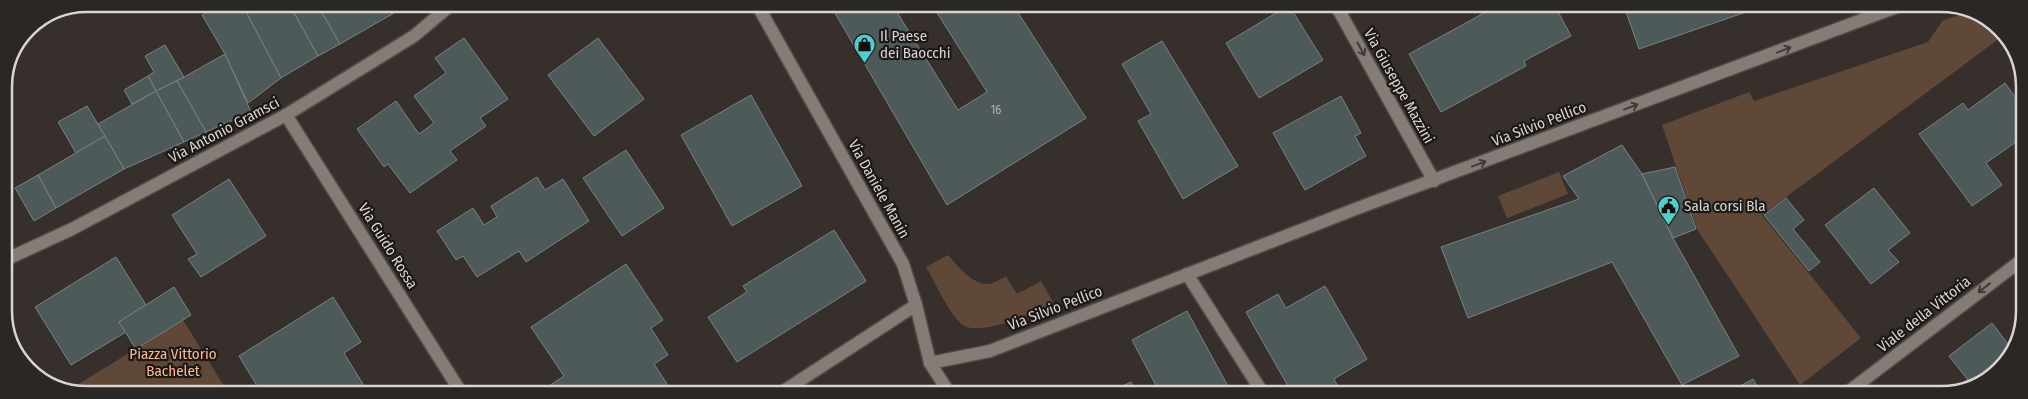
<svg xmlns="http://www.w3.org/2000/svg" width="2028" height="399" viewBox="0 0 2028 399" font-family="'Fira Sans Condensed',sans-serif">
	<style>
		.green { fill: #604839 }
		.building { fill: #4e5959; stroke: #788383 }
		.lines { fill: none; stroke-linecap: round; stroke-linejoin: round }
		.minor-casing { stroke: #534c48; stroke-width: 15 }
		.minor { stroke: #857c77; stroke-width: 12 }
		.oneway { stroke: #413b38 }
		.labels { text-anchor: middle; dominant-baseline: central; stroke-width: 4.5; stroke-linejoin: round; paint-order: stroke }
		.number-label { font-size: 12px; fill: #b7b6b4 }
		.poi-label { font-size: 15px; fill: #dad5d2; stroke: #1c1816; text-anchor: start }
		.street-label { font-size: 15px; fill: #dad5d2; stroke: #1c1816 }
		.park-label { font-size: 15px; fill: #f9b891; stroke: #1c1816 }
		.rim { fill: none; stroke: #dad5d2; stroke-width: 2.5 }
	</style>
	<rect width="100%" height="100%" fill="#372f2b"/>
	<!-- green -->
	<g class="green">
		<path d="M1969,12L2000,28L2004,35L1762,215L1861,338L1800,385L1697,229L1662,125L1749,92L1754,101L1928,42L1943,20Z"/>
		<path d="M1559,172L1568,194L1507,218L1498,196Z"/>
		<path d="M948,255C958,266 970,283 987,284C993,284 1001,279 1006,276L1017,294L1041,281L1055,306C1036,312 980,337 963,325C949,315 936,283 926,267Z"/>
		<path d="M183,320L229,394H71L67,391Z"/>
	</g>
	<!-- building -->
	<g class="building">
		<path d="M1484,6H1555L1571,36L1524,61L1526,66L1441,112L1409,54L1484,13L1481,8Z"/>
		<path d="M1624,6H1748L1749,11L1639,49Z"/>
		<path d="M1286,7H1290L1323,60L1259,98L1226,43Z"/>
		<path d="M832,8H907L898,14L958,110L987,92L934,8H1015L1086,118L947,205Z"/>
		<path d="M292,9L318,56L281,78L245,10Z"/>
		<path d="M292,9H320L340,44L318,56Z"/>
		<path d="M320,9H392L394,13L340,44Z"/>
		<path d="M211,10H245L281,78L248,103L225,54L202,15Z"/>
		<path d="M464,38L508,99L480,118L486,126L450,151L457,160L410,193L388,164L384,167L357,129L396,101L419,134L434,123L414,96L446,73L435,58Z"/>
		<path d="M598,38L644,99L594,136L548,75Z"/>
		<path d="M1162,41L1238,166L1183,199L1138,121L1151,114L1122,64Z"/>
		<path d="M165,45L184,77L156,91L148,76L154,72L145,56Z"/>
		<path d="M225,54L251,112L206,132L177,81Z"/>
		<path d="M148,76L156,91L132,104L124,90Z"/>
		<path d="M177,81L206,132L184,142L156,91Z"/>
		<path d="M2005,83L2023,108V137L1986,163L2002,185L1972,206L1919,134L1963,103L1968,110Z"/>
		<path d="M156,91L184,142L124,169L98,124Z"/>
		<path d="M751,95L802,186L732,226L681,135Z"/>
		<path d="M1341,96L1361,133L1355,136L1366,156L1305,190L1273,133Z"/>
		<path d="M87,106L105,136L76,153L58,122Z"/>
		<path d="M105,136L124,169L56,208L38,175Z"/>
		<path d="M1622,145L1642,174L1673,238L1739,356L1682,385L1612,262L1468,318L1441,247L1579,199L1563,176Z"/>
		<path d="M626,150L664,208L622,236L583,178Z"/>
		<path d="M1675,167L1696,229L1673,238L1642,174Z"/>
		<path d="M38,175L56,208L34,221L15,188Z"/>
		<path d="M537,177L545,190L563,179L589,221L526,262L519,251L477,277L463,256L456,260L437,231L473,208L484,225L497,217L491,206Z"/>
		<path d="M229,179L266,236L201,277L188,259L197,254L172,215Z"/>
		<path d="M1874,188L1910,233L1888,250L1899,262L1871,284L1825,225Z"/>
		<path d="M1786,198L1804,220L1793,229L1820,262L1809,271L1764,215Z"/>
		<path d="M834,230L866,281L737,362L708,317L747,292L743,286Z"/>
		<path d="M116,257L146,305L119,322L126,332L71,365L35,307Z"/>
		<path d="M626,264L663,320L651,328L668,355L654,364L669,387L658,394H545L543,390L564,376L531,327Z"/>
		<path d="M1325,286L1367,359L1334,379L1342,395H1293L1246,312L1278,294L1286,308Z"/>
		<path d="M174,287L191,315L136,349L119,322Z"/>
		<path d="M333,297L361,342L344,353L369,394H298L293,387L281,394H262L239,356Z"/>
		<path d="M1187,311L1229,388L1216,395H1161L1132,340Z"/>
		<path d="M1992,323L2011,348L1996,374L1953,392L1968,380L1949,356Z"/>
		<path d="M1753,379L1762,395H1724Z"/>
		<path d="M1131,382L1137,394H1106Z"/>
	</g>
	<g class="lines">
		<defs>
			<g id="minor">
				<path d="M1337,7L1434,181"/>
				<path d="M759,8L903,264L916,305L930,363L950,394"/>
				<path d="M286,115L462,394"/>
				<path d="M5,260L72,229L286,115L414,36L446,9"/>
				<path d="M1187,274L1264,395"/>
				<path d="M930,363L990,351L1358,208L1902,5"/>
				<path d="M779,394L916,305"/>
				<path d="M1844,395L2023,259"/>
			</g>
		</defs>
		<!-- minor casing -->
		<use href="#minor" class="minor-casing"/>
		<!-- minor -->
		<use href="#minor" class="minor"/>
	</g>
	<!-- one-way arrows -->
	<defs><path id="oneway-shaft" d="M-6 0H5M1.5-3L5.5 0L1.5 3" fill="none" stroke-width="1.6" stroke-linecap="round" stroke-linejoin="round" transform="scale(1.25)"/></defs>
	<g class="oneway">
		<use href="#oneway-shaft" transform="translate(1361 49) rotate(61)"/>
		<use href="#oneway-shaft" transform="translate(1784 50) rotate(-21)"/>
		<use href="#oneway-shaft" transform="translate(1631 107) rotate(-21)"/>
		<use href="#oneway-shaft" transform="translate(1479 164) rotate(-21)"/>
		<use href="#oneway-shaft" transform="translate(1984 288) rotate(142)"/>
	</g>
	<!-- icons -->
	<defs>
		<symbol id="shop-pin" viewBox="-11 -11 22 30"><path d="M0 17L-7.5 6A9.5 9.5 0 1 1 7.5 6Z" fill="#52cdcc" stroke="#1c1816"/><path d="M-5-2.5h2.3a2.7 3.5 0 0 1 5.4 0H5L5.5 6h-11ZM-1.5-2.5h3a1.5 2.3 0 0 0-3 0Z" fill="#111"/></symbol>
		<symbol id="civic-pin" viewBox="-11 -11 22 30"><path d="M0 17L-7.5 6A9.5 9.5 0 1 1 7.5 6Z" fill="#52cdcc" stroke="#1c1816"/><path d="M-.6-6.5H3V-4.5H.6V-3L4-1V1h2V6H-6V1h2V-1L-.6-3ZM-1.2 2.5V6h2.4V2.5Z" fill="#111"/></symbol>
	</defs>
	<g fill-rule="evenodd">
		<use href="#shop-pin" x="852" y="32" width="25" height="34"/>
		<use href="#civic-pin" x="1656" y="194" width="25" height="34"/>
	</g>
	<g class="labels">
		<!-- number labels -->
		<g class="number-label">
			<text x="996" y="110">16</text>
		</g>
		<!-- poi labels -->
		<g class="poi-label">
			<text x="880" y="36">Il Paese<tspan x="880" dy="17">dei Baocchi</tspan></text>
			<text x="1684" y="206">Sala corsi Bla</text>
		</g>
		<!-- street labels -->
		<g class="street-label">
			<text transform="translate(1399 86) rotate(61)">Via Giuseppe Mazzini</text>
			<text transform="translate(1539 124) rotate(-21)">Via Silvio Pellico</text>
			<text transform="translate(224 130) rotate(-28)">Via Antonio Gramsci</text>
			<text transform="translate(879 189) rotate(61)">Via Daniele Manin</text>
			<text transform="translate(388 246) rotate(58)">Via Guido Rossa</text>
			<text transform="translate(1055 308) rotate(-21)">Via Silvio Pellico</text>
			<text transform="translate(1924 314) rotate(-38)">Viale della Vittoria</text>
		</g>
		<!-- park labels -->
		<g class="park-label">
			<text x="173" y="354">Piazza Vittorio<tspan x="173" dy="17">Bachelet</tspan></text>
		</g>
	</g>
	<!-- crop -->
	<path d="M0 0H2028V399H0ZM87 12H1941A75 75 0 0 1 2016 87V311A75 75 0 0 1 1941 386H87A75 75 0 0 1 12 311V87A75 75 0 0 1 87 12Z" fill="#2b2725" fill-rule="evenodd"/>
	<path class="rim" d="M87 12H1941A75 75 0 0 1 2016 87V311A75 75 0 0 1 1941 386H87A75 75 0 0 1 12 311V87A75 75 0 0 1 87 12Z"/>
</svg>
